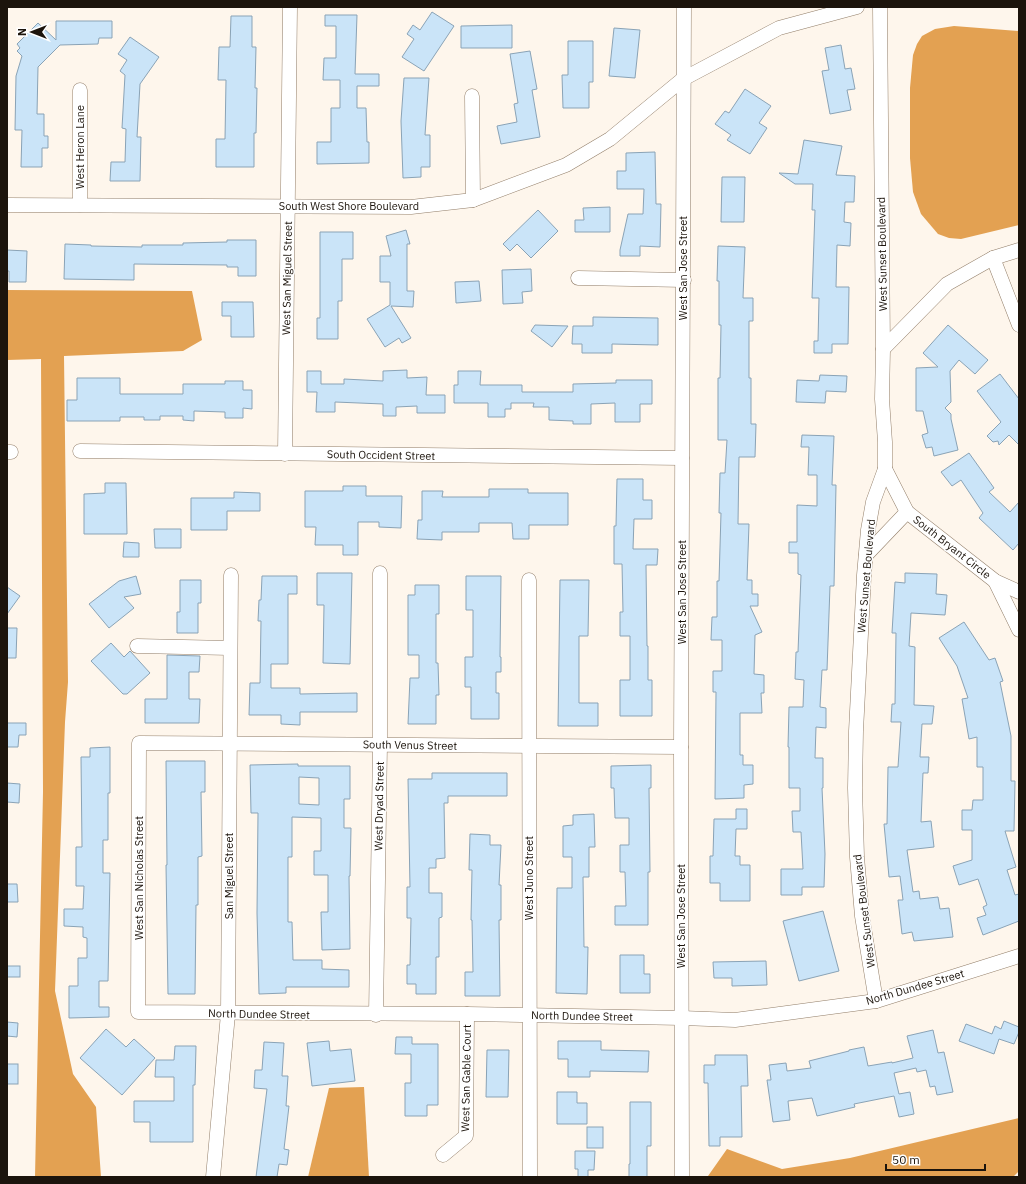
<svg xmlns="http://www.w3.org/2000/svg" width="1026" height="1184" viewBox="0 0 1026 1184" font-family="'IBM Plex Sans',sans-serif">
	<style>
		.water { fill: #e3a152 }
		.building { fill: #cae4f8; stroke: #8aa3b6; fill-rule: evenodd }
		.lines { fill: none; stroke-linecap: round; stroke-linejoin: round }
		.minor-casing { stroke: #927e69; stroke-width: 15 }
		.minor { stroke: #fff; stroke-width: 14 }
		.labels { text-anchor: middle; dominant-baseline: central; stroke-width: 3; stroke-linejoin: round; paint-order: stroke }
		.street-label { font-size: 11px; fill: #1c140c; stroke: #fff }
	</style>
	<rect width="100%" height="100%" fill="#fef6ec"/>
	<!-- water -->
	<g class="water">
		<path d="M954,26L1019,31V225L961,239L949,238L938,234L921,214L913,192L910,158V88L913,55L917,44L922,36L935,29Z"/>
		<path d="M7,290L192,291L202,340L183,351L64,356L68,682L65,722L55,991L73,1074L96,1107L101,1177H35L43,792L41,359L7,360Z"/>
		<path d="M364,1087L369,1177H308L329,1088Z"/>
		<path d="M1019,1118V1171L1013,1177L708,1176L727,1149L782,1169L850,1158Z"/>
	</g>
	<!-- building -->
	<g class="building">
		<path d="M432,12L454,26L424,71L402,57L414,39L407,34L413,25L420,30Z"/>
		<path d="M325,15H357L355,74H379V86H357V108H366L367,142H369V163L317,164V142H331V108H340V80H323L324,58H336V26H325Z"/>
		<path d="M231,16H252V47H256L255,88H257L256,133H254V167H216V139H225L226,80H218L219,47H230Z"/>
		<path d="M56,21H112V38H99L98,44L60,45L38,67L37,114H44V136H48V148H42V167H21L22,130H15L16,76L22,56L17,51L20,48L17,44L38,23L56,40Z"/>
		<path d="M512,25V48H461V26Z"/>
		<path d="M614,28L640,30L635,78L609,76Z"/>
		<path d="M130,37L159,57L140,84L137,137H141L140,181H110L111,162H125L126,129L122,128L125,75L120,71L127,60L118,54Z"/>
		<path d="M568,41H593V82H589V108H563L562,75H568Z"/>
		<path d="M841,45L845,69L851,68L855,89L847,90L851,110L830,114L822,71L829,70L825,48Z"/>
		<path d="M530,51L537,89L532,90L540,137L501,144L497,126L517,122L514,104L518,103L510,54Z"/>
		<path d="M404,78H429L425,135H430V167H421V177L403,178L401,121Z"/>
		<path d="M745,89L771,106L759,123L767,128L750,154L727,140L731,135L715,124L725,111L729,113Z"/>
		<path d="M804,140L842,146L836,175L855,176L854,202H845L844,222L851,223L850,246L837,245L836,287H849L848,344H832V353H814V341H818L819,298H812L815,210H812L813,184H795L779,173L798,174Z"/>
		<path d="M655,152L656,204H661L660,247L640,246V256H620V250L628,214H643L644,189H617V171H626V153Z"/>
		<path d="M722,177H745L744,222H721Z"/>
		<path d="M610,207V232H575V220H584L583,208Z"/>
		<path d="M538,210L558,231L531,258L517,244L510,251L503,244Z"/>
		<path d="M406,230L410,244H407V291H414L413,307L391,306L411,338L402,343L399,338L385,347L367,319L390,305V282H380V256H391L386,236Z"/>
		<path d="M320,232H353V259H342V301H338V339H317V318H320Z"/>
		<path d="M227,240H256V276H238V267H227V265L134,264V280L64,279L65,244L91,245V246L142,247V245H183V243L227,242Z"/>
		<path d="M718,246L745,247L743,298H753V321H749V378H751V424H756L755,457H739L738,524H749L747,580H752V594H758V606H750L762,632L755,635L754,674L764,675V693H761L762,713H740V755H743V765H753V784L744,785V798L715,799L716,692H713V671H722V640H711L712,617H717V581H719L721,513H719L720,473H725L727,440H718V378H720L721,325H719V281H717Z"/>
		<path d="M7,250L27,251L26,282H9V271H7Z"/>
		<path d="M531,269L532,291L522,292L523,303L503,304L502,270Z"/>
		<path d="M479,281L481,301L456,303L455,282Z"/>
		<path d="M222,302H253L254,337H231V316H222Z"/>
		<path d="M593,317L658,318V345L612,344V353H582V344H572L573,326H593Z"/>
		<path d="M535,325L568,326L552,347L531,331Z"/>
		<path d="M948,325L988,360L975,374L959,360L950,371L951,402L945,408L951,414V419L958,450L934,456L932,447L926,448L922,435L928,433L923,411H916V368L938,367L923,353Z"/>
		<path d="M407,370V378L427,377L426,395H445V413H417V406L396,407V416H383V404L335,402V412H316L317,392H307V371H321V384H344V379L383,381V371Z"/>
		<path d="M458,371H481L480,385H522V392H573V384L616,383V380H652V404H640V422H615V403L591,404V424H573V421L549,420V407H533L534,403H511V409H505V417H488V403H454V385H458Z"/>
		<path d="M1000,374L1019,399V445L1009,435L999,445L998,441L993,442L987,436L1001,422L977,391Z"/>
		<path d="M820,375L847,376L846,392L826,391L825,403L796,402L797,380L819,381Z"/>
		<path d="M77,378H120V394H183V384H225V381H243V390H252V409L243,408V418H225V412L194,411V421L183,420V416H160V420H144V417H120V421H67V400H77Z"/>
		<path d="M802,435L834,436L832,485H836L834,586H830L827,670H822L820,707L826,708V728L816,727L815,758H823V788H822L825,854L824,887H802V895H781V869H803L801,832H793L792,811H800V788H789V747H788L789,707H803L804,680L795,679L796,652H798L801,575L798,574V553H789V542H797V505L817,506V475H808L809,447H801Z"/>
		<path d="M969,453L994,488L989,492L1010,512L1019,502V543L1013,550L979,518L983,513L961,480L952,486L941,472Z"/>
		<path d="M617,479H643V500H652V519H634L633,549H658L657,565H646L647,646H648V680H652V716H620V680H630V636H620V612H623L622,564H614V526H616Z"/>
		<path d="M105,483H126L127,534H84V494L105,493Z"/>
		<path d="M343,486H366V496H402L401,528L379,527V522H358V555H343V545H315L316,527H305V491H343Z"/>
		<path d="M489,489H528V493H568V525H529V539H513L512,523H479V532H442V540L417,539L418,520H422V491H443L442,497H489Z"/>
		<path d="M234,492L260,493V511H227V530H191V498H234Z"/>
		<path d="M154,529H181V548H155Z"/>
		<path d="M124,542L139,543V557H123Z"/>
		<path d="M317,573H352L350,664L323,663L324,605H317Z"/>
		<path d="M905,573L937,574L936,594L947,595L945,615L911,613L909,646L915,647L914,705L934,706L932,724H922L920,757H929L928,773H923L921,822L931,821L934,847L907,850L913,892L919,891L920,899L938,897L940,909L949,908L953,937L914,941L912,932L902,934L898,900H903L900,876L889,877L884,824H887L888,767H898L901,722H891L892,704H895L896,633H892L895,582L905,583Z"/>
		<path d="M136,576L141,594L124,597L134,608L109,628L89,604L119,581Z"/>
		<path d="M262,576H297V594H288V664H271V688H300V694L357,693V712H300V725L281,724V715H249L250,683H260L261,621H258L259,600H261Z"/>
		<path d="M466,576H501L500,657H501V672H496V693H499V719H471V687H465V657H473V610H466Z"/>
		<path d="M180,580H201V603H198V633H177V612H180Z"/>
		<path d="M560,580H589L588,636H579V703H598V726H558Z"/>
		<path d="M415,585H439V614H436V663H438L439,695H436V724H408L410,678H419V655H408V595H415Z"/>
		<path d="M7,587L20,596L7,614Z"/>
		<path d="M964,622L989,660L995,658L1003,681L1000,682L1011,736V781H1015L1014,831H1005L1016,867L1007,870L1015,895L1019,894V921L983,935L977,918L986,915L983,907L987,905L978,879L959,885L953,866L972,860V830H962V810H972L973,800H983V767H977V737L969,739L962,699L968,698L957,666L939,638Z"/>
		<path d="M7,628H17L16,658H7Z"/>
		<path d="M111,643L124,657L130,651L150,673L127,694H123L91,661Z"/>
		<path d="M167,655L200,656L199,672H189V699H200L199,723H145V699H167Z"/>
		<path d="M7,723H26V735H19L18,747H7Z"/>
		<path d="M110,747V793H108V840H103V873H110L108,981H99V1007H109V1017L69,1018V986H78V958H87V938L83,937V927L64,926V909H83L84,886H76V847H82L81,757H90V748Z"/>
		<path d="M166,761H205V792H201L202,856L198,857V905H196L195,994H168L166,865H167Z"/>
		<path d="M298,764V766H350V799H344V828H351L350,876H349L350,949L322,950L321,912H328V875H314V851H321V818L292,817V857H288V922H292L293,960H322V969L349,970V987H286V993L259,994L257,913L258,813H251L250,765ZM299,777L319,778V805L299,804Z"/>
		<path d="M651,765V788H649L650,872H648V925H615V906H626L625,872H620V845H629V818H615L614,788H611V766Z"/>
		<path d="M432,773H507V796H448V803H444L445,858L436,859V868H429V893H442V917L439,918V957H436V994H416V984H407V965H410L411,918H407V887H410L408,779H432Z"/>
		<path d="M7,783L20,784L19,803L7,802Z"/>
		<path d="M736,809H747V829H736L735,856H740V865H750V901H720V883H710V856H713L714,819H736Z"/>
		<path d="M594,814L595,847H589V877H583L584,947H588L587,994L556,993L557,888H572V857H563V826L573,825V815Z"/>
		<path d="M470,834L490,835V845H501L499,885H501V920H499L500,996H465V972H473L472,920H471L472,870H469Z"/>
		<path d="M7,884H17L18,902H7Z"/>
		<path d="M823,911L839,971L799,981L783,921Z"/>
		<path d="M620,955H644V974H650V993H620Z"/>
		<path d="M766,961L767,985L732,986V978H714L713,962Z"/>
		<rect x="7" y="966" width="13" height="11"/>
		<path d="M1004,1021L1019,1027V1032L1014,1044L999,1039L994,1054L959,1041L966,1024L992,1034L995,1026L1001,1029Z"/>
		<path d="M7,1022L18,1023L17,1037L7,1036Z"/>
		<path d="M106,1029L126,1047L134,1039L155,1058L122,1095L80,1058Z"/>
		<path d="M933,1030L938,1053L944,1052L953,1092L937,1095L935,1086L930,1087L926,1070L917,1072L916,1068L894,1073L899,1094L910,1092L914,1114L899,1117L894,1096L854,1104L855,1107L817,1116L812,1098L788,1101L790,1120L773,1122L767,1080H771L769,1065L786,1063L787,1071L811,1068L809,1061L849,1051V1050L864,1047L868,1066L892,1062V1063L913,1058L907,1036Z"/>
		<path d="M396,1037H412V1044H438V1105H427V1116H405V1083H411V1054H395Z"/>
		<path d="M329,1041L330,1051L351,1049L355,1081L312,1086L307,1043Z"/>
		<path d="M558,1041H601V1050L649,1051L648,1072L590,1071V1077H568V1059H558Z"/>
		<path d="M264,1042L284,1043L282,1076H288L286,1106H289L284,1149L289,1150L287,1165L279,1164L277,1177H256L267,1089L254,1088L255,1070H262Z"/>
		<path d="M175,1046H196L195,1085H193V1142H150V1122H134V1101H174V1077H155L156,1060H174Z"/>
		<path d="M487,1050H509L508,1097H486Z"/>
		<path d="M715,1055H747L748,1086H741L742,1137H720V1146H709L708,1083H704V1065H715Z"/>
		<rect x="7" y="1064" width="11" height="20"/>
		<path d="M557,1092H577V1103H587V1124H557Z"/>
		<path d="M630,1102H651V1146H647V1177H629V1164H630Z"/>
		<rect x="587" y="1127" width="16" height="21"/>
		<path d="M575,1151H595L594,1170H588V1177H578V1169H575Z"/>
	</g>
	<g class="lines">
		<defs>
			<g id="minor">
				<path d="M472,96L473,200"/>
				<path d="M7,205L411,207L473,200L566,165L610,139L683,79L779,28L857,7"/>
				<path d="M80,205V90"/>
				<path d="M993,258L1019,325"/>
				<path d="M578,278L684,280"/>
				<path d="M883,349L947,284L993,258L1019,250"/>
				<path d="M80,451L682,458"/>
				<path d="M7,452H11"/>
				<path d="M285,454L290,7"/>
				<path d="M885,469L907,512L995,581L1019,592"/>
				<path d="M866,555L907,512"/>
				<path d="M529,580L530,1177"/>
				<path d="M995,581L1019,630"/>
				<path d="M137,646L230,648"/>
				<path d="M681,747L139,743L138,1012L467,1014L682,1018L735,1020L876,1001L1019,956"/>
				<path d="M876,1001L862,916L857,857L855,788L856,731L864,575L868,530L873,502L885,469V442L882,399L883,349L880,7"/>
				<path d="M376,1015L380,744V573"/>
				<path d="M443,1155L466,1136L467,1014"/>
				<path d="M213,1177L228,1014L231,575"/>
				<path d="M682,1177L681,747L684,7"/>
			</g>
		</defs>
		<!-- minor casing -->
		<use href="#minor" class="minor-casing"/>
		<!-- minor -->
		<use href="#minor" class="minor"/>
	</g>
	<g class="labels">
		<!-- street labels -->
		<g class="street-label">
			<text transform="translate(80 147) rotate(-90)">West Heron Lane</text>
			<text x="349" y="206">South West Shore Boulevard</text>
			<text transform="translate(882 254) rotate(-91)">West Sunset Boulevard</text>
			<text transform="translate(683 268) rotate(-90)">West San Jose Street</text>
			<text transform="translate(287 278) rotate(-89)">West San Miguel Street</text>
			<text transform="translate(381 455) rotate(1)">South Occident Street</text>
			<text transform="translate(952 547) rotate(38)">South Bryant Circle</text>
			<text transform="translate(866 576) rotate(-85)">West Sunset Boulevard</text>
			<text transform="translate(682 592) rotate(-90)">West San Jose Street</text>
			<text transform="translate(410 745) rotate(1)">South Venus Street</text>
			<text transform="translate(379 806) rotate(-89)">West Dryad Street</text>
			<text transform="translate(229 876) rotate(-90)">San Miguel Street</text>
			<text transform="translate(139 878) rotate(-90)">West San Nicholas Street</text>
			<text transform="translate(529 878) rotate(-90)">West Juno Street</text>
			<text transform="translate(864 911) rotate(-97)">West Sunset Boulevard</text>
			<text transform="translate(681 916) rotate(-90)">West San Jose Street</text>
			<text transform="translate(915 987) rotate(-16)">North Dundee Street</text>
			<text transform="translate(259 1014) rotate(1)">North Dundee Street</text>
			<text transform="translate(582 1016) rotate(1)">North Dundee Street</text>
			<text transform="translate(466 1078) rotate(-89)">West San Gable Court</text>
		</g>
	</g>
	<!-- border -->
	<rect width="1026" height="1184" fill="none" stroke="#1c140c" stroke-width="16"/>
	<!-- north arrow -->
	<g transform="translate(32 32) rotate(270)" stroke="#ffffff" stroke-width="3" paint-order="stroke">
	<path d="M0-3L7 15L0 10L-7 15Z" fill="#1c140c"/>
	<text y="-6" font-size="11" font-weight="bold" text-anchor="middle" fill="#1c140c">N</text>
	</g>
	<!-- scale -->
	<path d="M886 1164v6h99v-6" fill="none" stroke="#1c140c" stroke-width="2"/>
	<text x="892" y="1164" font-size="12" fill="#1c140c" stroke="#ffffff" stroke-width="3" paint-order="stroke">50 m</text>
</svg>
